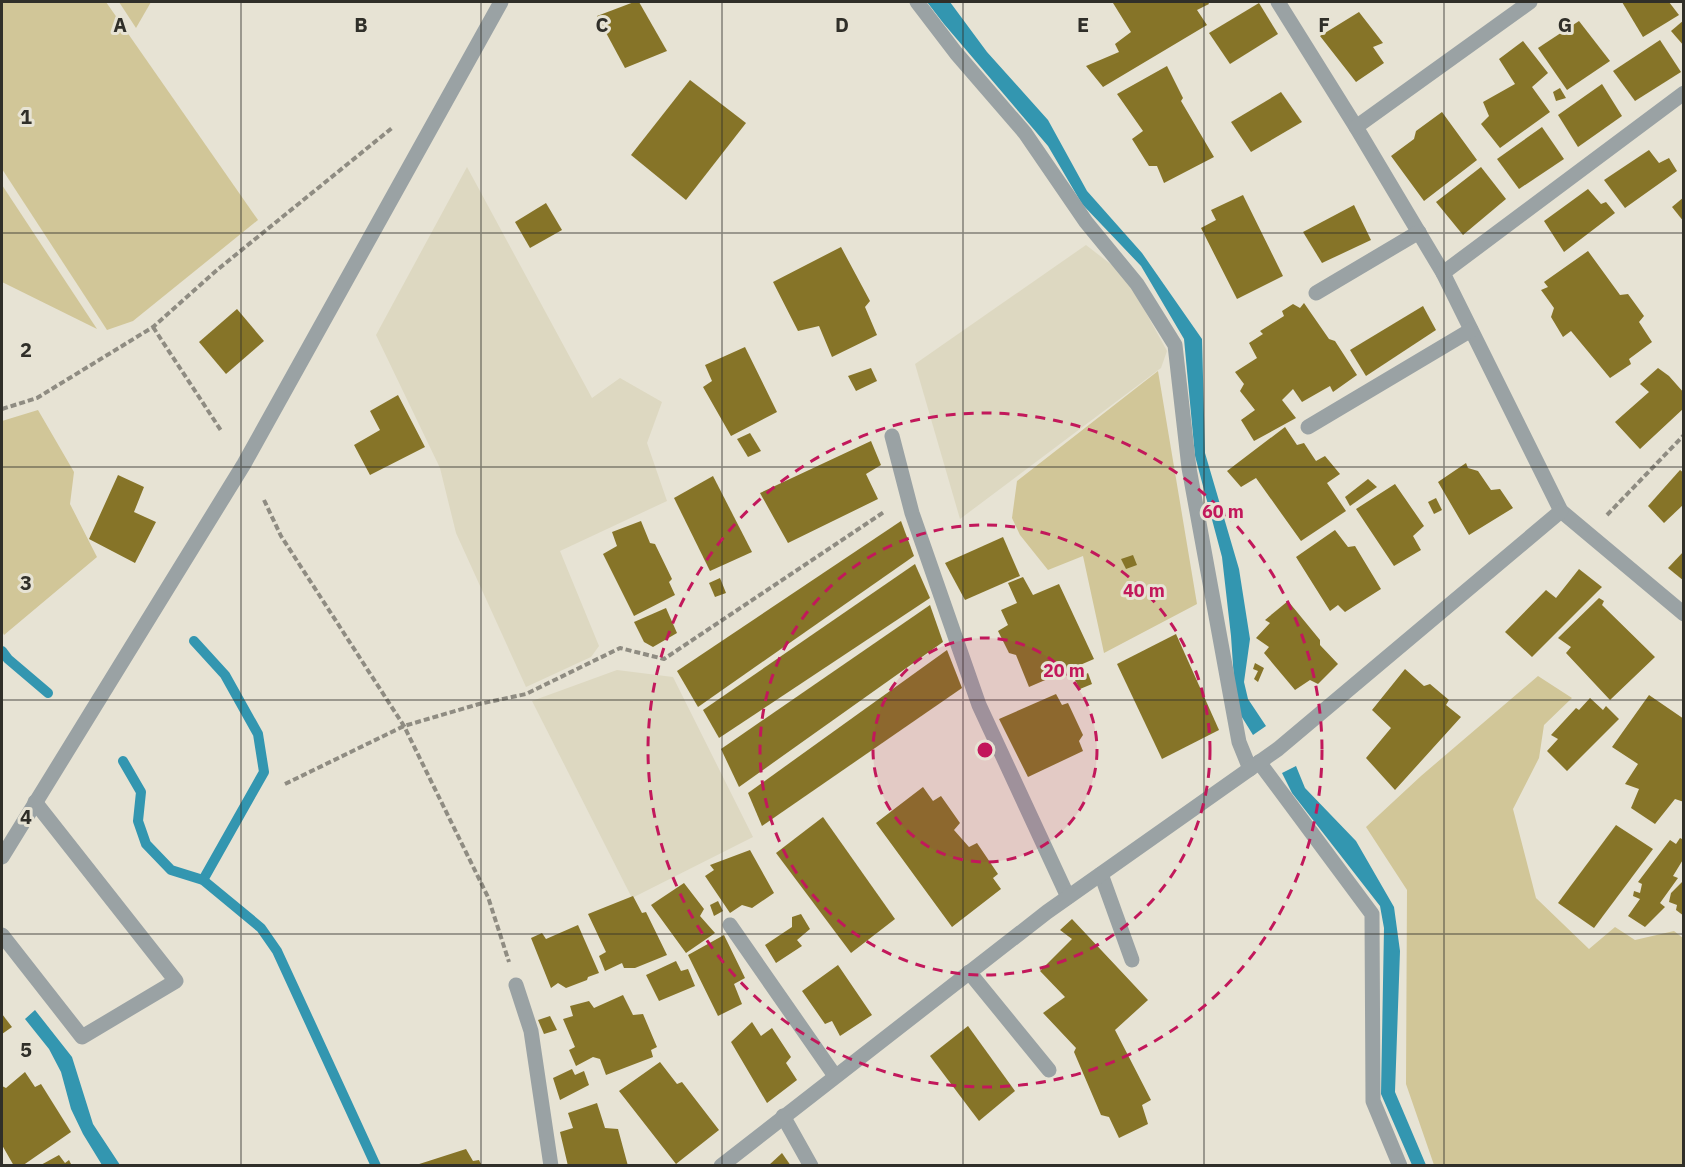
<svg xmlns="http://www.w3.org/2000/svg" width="1685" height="1167" viewBox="0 0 1685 1167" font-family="'IBM Plex Sans',sans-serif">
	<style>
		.built { fill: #ddd8c1 }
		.green { fill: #d1c698 }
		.water { fill: #3396b0 }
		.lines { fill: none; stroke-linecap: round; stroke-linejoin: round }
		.stream { stroke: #3396b0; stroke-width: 10 }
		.building { fill: #867428 }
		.path { stroke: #8f8c82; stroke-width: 4; stroke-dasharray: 6 3; stroke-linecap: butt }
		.minor { stroke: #9aa2a4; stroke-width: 15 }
		.grid { fill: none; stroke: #302f29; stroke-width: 1.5; stroke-opacity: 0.55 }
		.ring { fill: none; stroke: #c2185b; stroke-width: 3; stroke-dasharray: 10 8 }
		.grid-label { font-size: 20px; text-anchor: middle; font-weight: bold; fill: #302f29; stroke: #e7e3d4; stroke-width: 6; stroke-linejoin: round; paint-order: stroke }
		.centre { fill: #c2185b; stroke: #e7e3d4; stroke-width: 3 }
		.ring-label { font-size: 18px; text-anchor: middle; font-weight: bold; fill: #c2185b; stroke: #e7e3d4; stroke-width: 6; stroke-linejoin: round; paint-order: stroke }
	</style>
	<rect width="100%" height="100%" fill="#e7e3d4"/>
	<!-- built -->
	<g class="built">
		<path d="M467,167L592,398L620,378L662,402L647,443L667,501L560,551L599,646L591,657L526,687L456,533L440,468L376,335Z"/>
		<path d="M1086,245L1126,276L1167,351L1161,368L960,519L915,364Z"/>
		<path d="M617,670L673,677L753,837L632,898L532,701Z"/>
	</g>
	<!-- green -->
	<g class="green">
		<path d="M2,2H106L258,220L133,321L107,330L2,169Z"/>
		<path d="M119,2H151L136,28Z"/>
		<path d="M2,185L97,329L2,282Z"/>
		<path d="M1158,371L1197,604L1104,653L1083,556L1048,570L1020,535L1012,518L1017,481Z"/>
		<path d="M38,410L74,472L70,504L97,557L4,635L2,631V421Z"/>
		<path d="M1538,676L1572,698L1544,725L1539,758L1513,809L1536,898L1589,949L1615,927L1635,940L1674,931L1683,938V1165H1434L1406,1084L1407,890L1366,827L1421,776Z"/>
	</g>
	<!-- water -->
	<g class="water">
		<path d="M927,2H950L987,52L1048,120L1087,191L1142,253L1202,339L1205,453L1239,569L1250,639L1244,682L1248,699L1266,726L1253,735L1240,714L1235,694L1231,636L1222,557L1195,456L1184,339L1141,266L1082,204L1048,146L944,24Z"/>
		<path d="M1296,766L1305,788L1356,841L1394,907L1400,951L1395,1092L1426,1165H1412L1381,1094L1384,928L1380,906L1292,793L1282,773Z"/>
		<path d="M35,1010L72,1057L93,1124L120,1165H102L83,1134L71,1109L61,1072L49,1049L25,1019Z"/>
	</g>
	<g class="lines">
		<!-- stream -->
		<g class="stream">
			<path d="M194,641L225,675L258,734L264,772L203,880"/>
			<path d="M2,651L8,659L48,693"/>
			<path d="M123,761L141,792L138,821L146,844L171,870L203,880L261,928L277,951L376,1166"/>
		</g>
	</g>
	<!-- building -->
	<g class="building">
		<path d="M634,2H639L667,51L625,68L597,16Z"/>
		<path d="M1115,2H1208L1209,4L1197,10L1207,25L1103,87L1086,66L1119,52L1115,44L1131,32L1113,3Z"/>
		<path d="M1622,2H1669L1679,15L1643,37Z"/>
		<path d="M1259,3L1278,34L1230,64L1209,33Z"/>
		<path d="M1359,12L1383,43L1373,47L1384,63L1356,82L1320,36Z"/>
		<path d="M1684,20V46L1671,31Z"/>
		<path d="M1579,21L1610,61L1567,90L1538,48Z"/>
		<path d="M1660,40L1681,72L1635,101L1613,71Z"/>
		<path d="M1523,41L1548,73L1532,87L1550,112L1500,148L1481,124L1489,116L1483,102L1515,84L1499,59Z"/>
		<path d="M1167,66L1183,98L1181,101L1214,157L1164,183L1157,166H1149L1132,139L1143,131L1117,94Z"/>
		<path d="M690,80L746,123L686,200L631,155Z"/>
		<path d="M1602,84L1622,116L1578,147L1558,115Z"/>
		<path d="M1560,88L1566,98L1556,101L1553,92Z"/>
		<path d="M1281,92L1302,122L1251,152L1231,122Z"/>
		<path d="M1442,112L1477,160L1424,201L1391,156L1414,139L1416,131Z"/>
		<path d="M1542,127L1564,159L1519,189L1497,159Z"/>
		<path d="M1649,150L1659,163L1669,158L1677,171L1625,208L1604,180Z"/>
		<path d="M1481,167L1506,199L1463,235L1436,202Z"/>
		<path d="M1588,189L1601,204L1606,202L1615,213L1564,252L1544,221Z"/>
		<path d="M1243,195L1283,276L1237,299L1201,228L1216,220L1211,210Z"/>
		<path d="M1684,197V222L1672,207Z"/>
		<path d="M546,203L562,230L530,248L515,222Z"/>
		<path d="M1354,205L1371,240L1322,263L1303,232Z"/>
		<path d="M841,247L870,301L865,307L877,335L832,357L819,326L798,331L773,282Z"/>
		<path d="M1588,251L1620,295L1628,294L1644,316L1639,322L1652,342L1629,359L1631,364L1610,378L1571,331L1563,337L1551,317L1554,308L1541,290L1548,287L1544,282Z"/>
		<path d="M1304,303L1329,339L1335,341L1357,375L1333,392L1330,386L1302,402L1293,389L1282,400L1296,418L1254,441L1241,420L1255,410L1240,391L1244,384L1235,372L1257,358L1249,343L1263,334L1260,331L1284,316L1282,311L1293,304L1300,308Z"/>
		<path d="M1423,306L1436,330L1366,376L1350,350Z"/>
		<path d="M237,309L264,341L226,374L199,342Z"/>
		<path d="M745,347L777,412L731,436L703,387L712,381L705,365Z"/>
		<path d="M871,368L877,381L856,391L848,376Z"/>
		<path d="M1658,368L1669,376L1684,393V408L1640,449L1615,422L1649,392L1640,384Z"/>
		<path d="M398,395L425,447L370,475L354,445L380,430L370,411Z"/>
		<path d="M1285,427L1297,445L1304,443L1316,461L1325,456L1340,474L1327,483L1346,511L1301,541L1256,478L1241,487L1227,471Z"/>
		<path d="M750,433L761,451L748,457L737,439Z"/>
		<path d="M871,441L881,465L866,474L878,499L788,543L760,493Z"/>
		<path d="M1466,463L1468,468L1478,471L1491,490L1500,489L1513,508L1469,535L1438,482Z"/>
		<path d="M1680,470L1684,473V504L1664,523L1648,506Z"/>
		<path d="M118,475L144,487L134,512L156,522L135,563L89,539Z"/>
		<path d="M713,476L752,552L710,571L674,498Z"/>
		<path d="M1368,479L1377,487L1350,506L1345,497Z"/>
		<path d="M1395,484L1424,526L1413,536L1421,550L1394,566L1356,509Z"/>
		<path d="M1436,498L1442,510L1434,514L1428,502Z"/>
		<path d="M641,521L650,543L655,544L672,579L669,582L675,595L634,616L603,554L617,546L612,532Z"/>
		<path d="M901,521L914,556L698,707L677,671Z"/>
		<path d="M1335,530L1348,547L1355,546L1381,589L1345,612L1338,605L1330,611L1296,557Z"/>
		<path d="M1003,537L1020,576L965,600L945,563Z"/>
		<path d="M1684,551V581L1668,568Z"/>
		<path d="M1133,555L1137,565L1126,569L1121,559Z"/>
		<path d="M915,564L930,598L719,738L703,710Z"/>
		<path d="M1579,569L1602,587L1532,657L1505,632L1546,590L1556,598Z"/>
		<path d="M1023,577L1033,595L1059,584L1094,659L1029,687L1016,655L1009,653L998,631L1008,625L1001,610L1017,603L1008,583Z"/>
		<path d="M720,578L726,593L715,597L709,583Z"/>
		<path d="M1599,598L1604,601L1602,605L1655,657L1610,700L1566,653L1571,647L1558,638Z"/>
		<path d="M1288,601L1320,640V645L1338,664L1318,684L1310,680L1295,690L1264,653L1269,647L1256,638L1270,623L1265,620Z"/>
		<path d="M930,605L943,642L739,787L721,749Z"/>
		<path d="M666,608L677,633L653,647L644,642L634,622Z"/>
		<path d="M1176,634L1219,730L1162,759L1117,664Z"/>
		<path d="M947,650L962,688L762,826L748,793Z"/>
		<path d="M1255,663L1264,668L1258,682L1254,679L1258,671L1253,669Z"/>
		<path d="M1405,669L1424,686L1430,684L1449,700L1446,705L1461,717L1395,790L1366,758L1391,728L1372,710Z"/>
		<path d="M1088,673L1092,684L1080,689L1075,680Z"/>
		<path d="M1056,694L1062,705L1068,703L1083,735L1079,741L1083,751L1028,777L999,719Z"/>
		<path d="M1649,695L1684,719V802L1675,799L1655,824L1631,808L1639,789L1625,784L1638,764L1612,747Z"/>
		<path d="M1590,698L1603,710L1606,706L1619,719L1567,771L1547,751L1558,739L1551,735L1576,708L1579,710Z"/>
		<path d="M923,787L933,801L941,796L960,823L954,830L969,847L977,843L998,874L993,878L1001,889L952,927L876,823Z"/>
		<path d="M823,817L895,919L851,953L776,853Z"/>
		<path d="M1616,825L1653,849L1594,928L1558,903Z"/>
		<path d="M1680,838L1684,840V858L1673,876L1678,878L1660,903L1665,907L1645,927L1628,916L1640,899L1633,896L1634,891L1640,893L1642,884L1638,882L1670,840L1676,844Z"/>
		<path d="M750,850L774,893L752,908L742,905L730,913L705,876L714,870L710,865Z"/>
		<path d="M1684,880V916L1676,910L1677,905L1669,902L1671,893Z"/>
		<path d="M684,883L704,909L700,916L715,933L686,953L651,905Z"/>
		<path d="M633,896L642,913L646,912L667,955L635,968H624L622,963L605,971L599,956L606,952L588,914Z"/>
		<path d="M718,901L723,911L714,916L710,905Z"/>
		<path d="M801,914L810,929L797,940L802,946L776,963L765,945L792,927V917Z"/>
		<path d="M1072,919L1148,1000L1115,1030L1151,1100L1142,1105L1148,1124L1119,1138L1109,1117L1101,1115L1074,1052L1076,1048L1043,1013L1065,997L1040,971L1072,939L1060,930Z"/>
		<path d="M578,925L599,973L588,977L587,980L566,988L558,983L551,988L531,938L542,933L546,939Z"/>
		<path d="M724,935L745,978L734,984L742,1004L718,1016L688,955Z"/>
		<path d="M676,961L681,971L688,969L695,986L659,1001L646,975Z"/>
		<path d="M838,965L872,1015L840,1036L832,1021L825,1024L802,991Z"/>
		<path d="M623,995L633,1015L643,1014L657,1047L651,1050L653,1057L606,1075L600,1059L593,1057L576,1066L569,1050L575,1047L563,1019L573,1016L570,1006L589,1001L594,1008Z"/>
		<path d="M2,1014L12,1027L2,1034Z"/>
		<path d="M550,1016L557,1030L544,1034L538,1020Z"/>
		<path d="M752,1022L761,1036L772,1028L791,1057L786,1063L797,1080L767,1103L731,1042Z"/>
		<path d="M968,1026L1015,1091L979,1121L930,1056Z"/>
		<path d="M660,1062L677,1084L682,1082L719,1130L676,1164L619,1091Z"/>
		<path d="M572,1069L575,1075L584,1071L589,1085L560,1100L553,1078Z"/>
		<path d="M25,1072L35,1087L41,1084L71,1132L22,1166H14L2,1145V1086L6,1088Z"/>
		<path d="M597,1103L605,1128L618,1129L628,1166H568L560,1132L573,1128L568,1113Z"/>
		<path d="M466,1149L473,1161L479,1160L482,1166H413Z"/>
		<path d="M782,1153L791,1166H768Z"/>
		<path d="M59,1155L65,1163L69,1160L72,1166H39Z"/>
	</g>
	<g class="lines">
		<!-- path -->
		<g class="path">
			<path d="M153,327L222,432"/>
			<path d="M2,409L37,398L153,327L217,270L392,128"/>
			<path d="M264,500L281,536L404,726L488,897L509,962"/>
			<path d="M1607,515L1684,435"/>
			<path d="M285,784L404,726L479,704L526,694L620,648L664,659L884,512"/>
		</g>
		<!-- minor -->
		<g class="minor">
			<path d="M917,2L956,53L1025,133L1086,222L1137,284L1175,345L1189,468L1239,742L1250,769"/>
			<path d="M1278,2L1356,127L1443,273L1561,511L1684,614"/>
			<path d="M1356,127L1530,2"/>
			<path d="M1443,273L1684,93"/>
			<path d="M1316,293L1419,232"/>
			<path d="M1308,427L1471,330"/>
			<path d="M892,436L912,513L979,705L1068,897"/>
			<path d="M1259,762L1372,914L1373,1101L1400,1166"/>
			<path d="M2,857L244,464L501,2"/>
			<path d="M1101,874L1132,960"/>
			<path d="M730,925L835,1076"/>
			<path d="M2,935L82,1037L176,981L35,802"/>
			<path d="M969,972L1049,1070"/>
			<path d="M516,985L531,1031L551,1166"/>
			<path d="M783,1116L811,1166"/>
			<path d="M721,1166L1047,912L1278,749L1561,511"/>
		</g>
	</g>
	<!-- grid -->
	<path class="grid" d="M241,2V1166M481,2V1166M722,2V1166M963,2V1166M1204,2V1166M1444,2V1166M2,233H1684M2,467H1684M2,700H1684M2,934H1684"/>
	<!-- distance rings -->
	<circle cx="985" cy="750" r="112" fill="#c2185b" fill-opacity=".12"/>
	<g class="ring">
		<circle cx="985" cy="750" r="112"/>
		<circle cx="985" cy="750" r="225"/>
		<circle cx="985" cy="750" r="337"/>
	</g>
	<g class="grid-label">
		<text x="120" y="32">A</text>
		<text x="361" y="32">B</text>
		<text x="602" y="32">C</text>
		<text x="842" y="32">D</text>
		<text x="1083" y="32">E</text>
		<text x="1324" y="32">F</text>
		<text x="1565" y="32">G</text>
		<text x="26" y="124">1</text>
		<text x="26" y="357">2</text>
		<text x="26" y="590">3</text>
		<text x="26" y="824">4</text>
		<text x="26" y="1057">5</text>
	</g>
	<circle cx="985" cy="750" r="9" class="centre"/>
	<g class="ring-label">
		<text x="1223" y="518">60 m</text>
		<text x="1144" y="597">40 m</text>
		<text x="1064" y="677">20 m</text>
	</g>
	<!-- border -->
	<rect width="1685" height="1167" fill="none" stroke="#302f29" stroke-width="6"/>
</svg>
